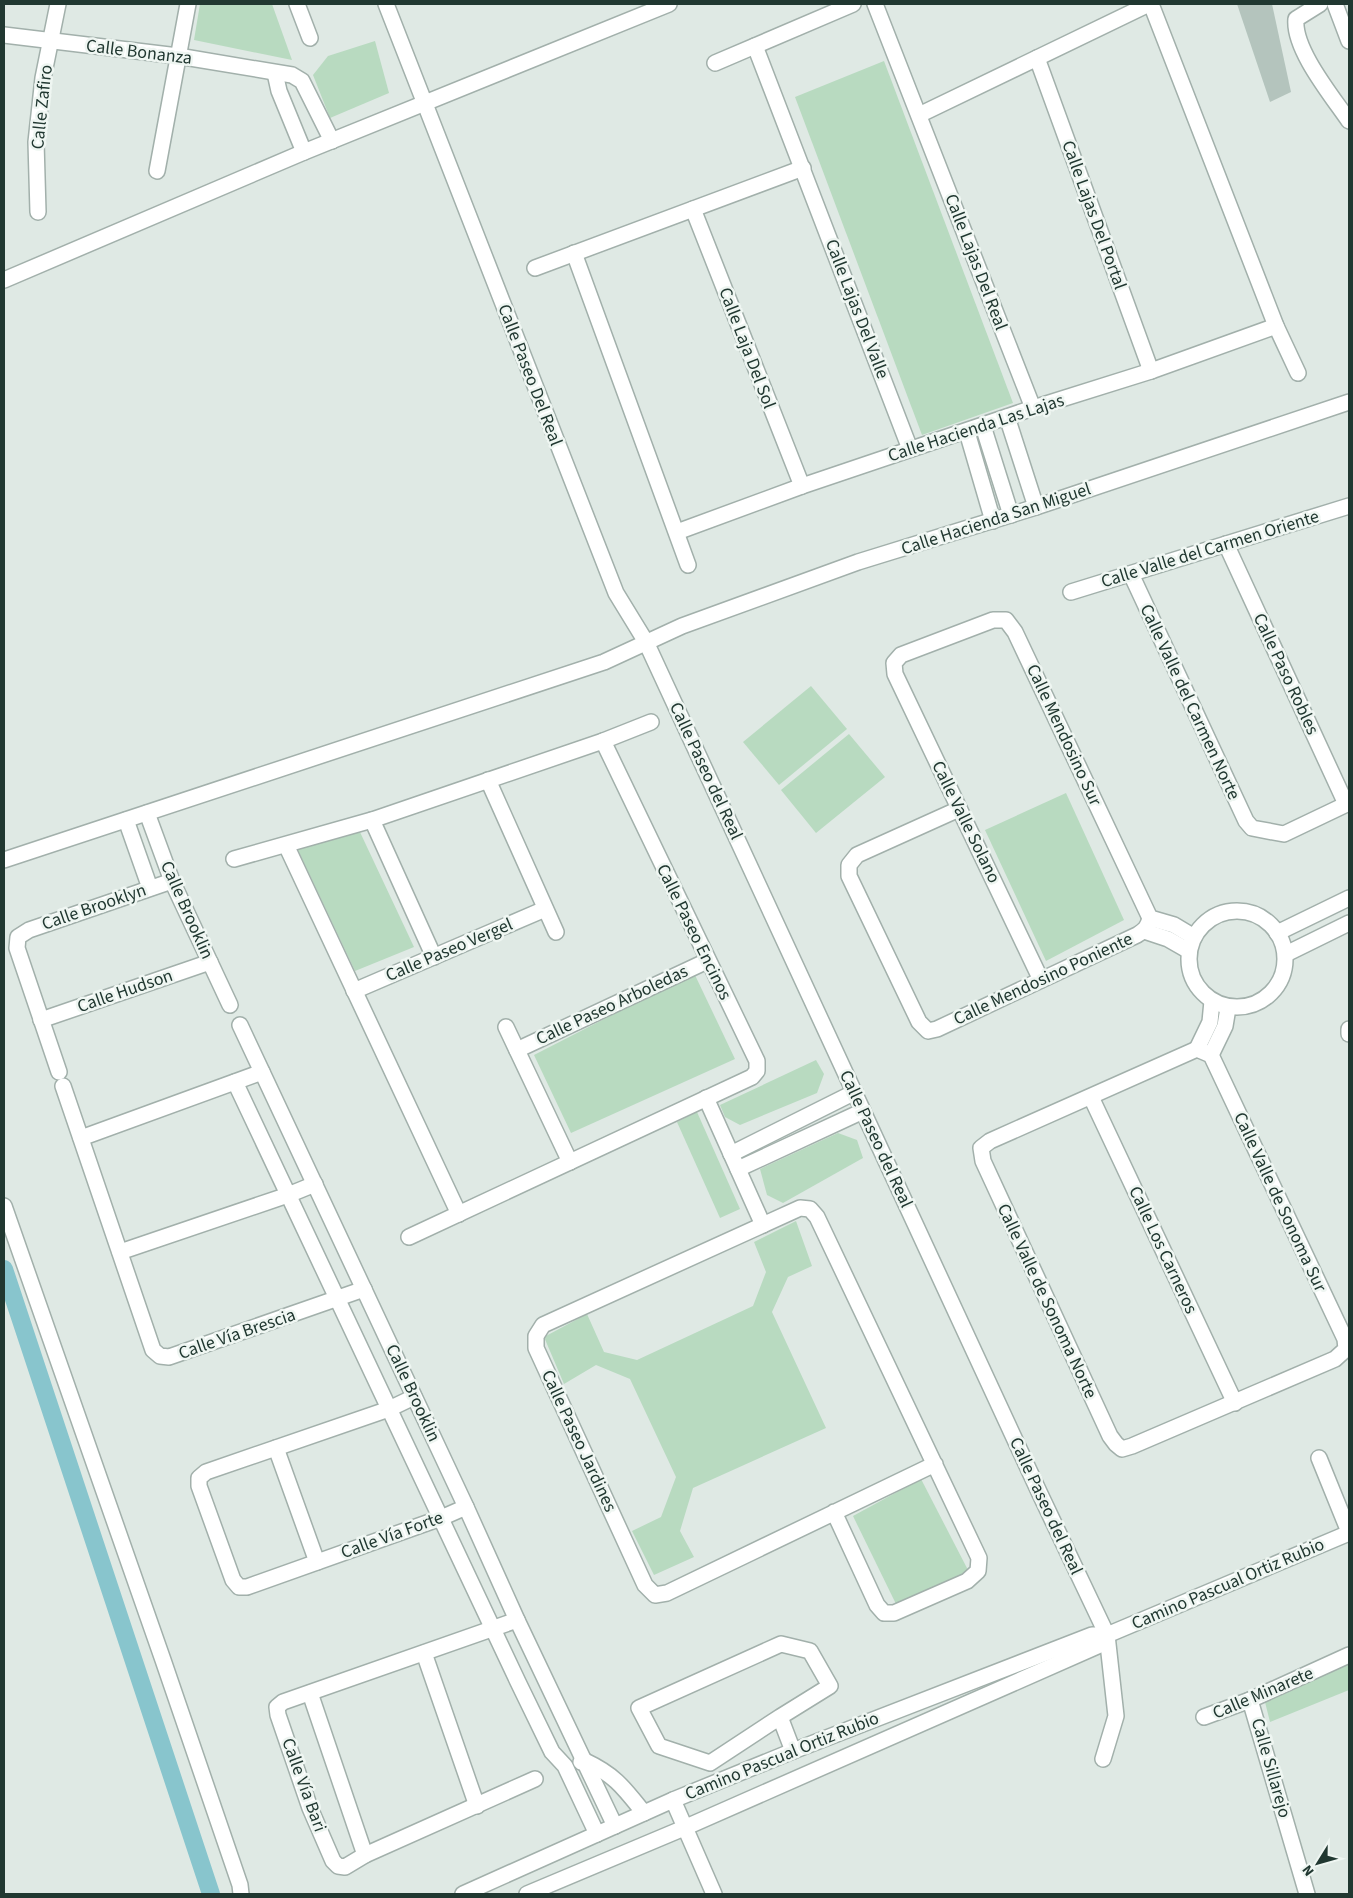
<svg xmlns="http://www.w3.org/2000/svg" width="1353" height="1898" viewBox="0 0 1353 1898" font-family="'Source Sans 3',sans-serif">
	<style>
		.green { fill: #b8dac0 }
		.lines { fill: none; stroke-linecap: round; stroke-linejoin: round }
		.canal { stroke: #88c5cd; stroke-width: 18 }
		.building { fill: #b4c4bd }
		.minor-casing { stroke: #a2b0ab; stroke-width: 18 }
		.minor { stroke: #fff; stroke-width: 15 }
		.labels { text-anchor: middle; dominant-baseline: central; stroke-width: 5; stroke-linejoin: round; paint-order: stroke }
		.street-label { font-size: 18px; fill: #213831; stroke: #eff6f2 }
	</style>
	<rect width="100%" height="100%" fill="#dfe9e4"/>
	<!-- green -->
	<g class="green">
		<path d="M200,4H272L292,60L194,40Z"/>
		<path d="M375,41L389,93L330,118L313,75L328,56Z"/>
		<path d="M884,61L1013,403L922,435L795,97Z"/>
		<path d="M811,686L847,729L779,785L743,742Z"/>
		<path d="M849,734L885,777L816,833L781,790Z"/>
		<path d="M1066,793L1124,920L1046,961L985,830Z"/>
		<path d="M359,830L414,947L355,971L297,848Z"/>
		<path d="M694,973L735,1059L571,1133L534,1055Z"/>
		<path d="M816,1060L824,1074L817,1093L740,1125L725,1117L720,1105Z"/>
		<path d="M697,1112L740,1209L720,1218L677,1122Z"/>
		<path d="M838,1133L857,1140L863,1158L783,1203L767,1195L760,1169Z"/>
		<path d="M796,1221L812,1266L788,1277L772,1312L826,1428L693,1488L680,1531L694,1557L654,1575L632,1531L661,1517L676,1477L630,1379L596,1365L564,1384L544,1337L587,1314L604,1352L637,1360L753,1306L766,1272L754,1242Z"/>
		<path d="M921,1479L969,1572L896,1604L853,1516Z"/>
		<path d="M1349,1656V1690L1270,1722L1263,1694Z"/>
	</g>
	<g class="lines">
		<!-- canal -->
		<path class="canal" d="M4,1269L211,1894"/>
	</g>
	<!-- building -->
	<path class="building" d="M1237,4H1272L1291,92L1270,102Z"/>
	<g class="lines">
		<defs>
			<g id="minor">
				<path d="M297,4L310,38"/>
				<path d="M386,4L616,593L646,642L1040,1494L1107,1635L1116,1716L1103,1759"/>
				<path d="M875,4L1033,408"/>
				<path d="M1151,4L1276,326L1298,373"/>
				<path d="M1320,4L1296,19C1293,49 1332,96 1349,121"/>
				<path d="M1335,4L1349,41"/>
				<path d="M4,35L178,56L292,75L302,81L332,141"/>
				<path d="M755,46L910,449"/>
				<path d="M1037,58L1151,371"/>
				<path d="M715,63L853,4"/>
				<path d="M275,73L279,91L304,152"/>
				<path d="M919,115L1149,4"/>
				<path d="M157,171L188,4"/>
				<path d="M693,209L802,486"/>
				<path d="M38,212L36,142L43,78L58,4"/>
				<path d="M574,253L688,565"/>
				<path d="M535,268L803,168"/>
				<path d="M4,280L304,152L669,4"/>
				<path d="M1007,417L1036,507"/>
				<path d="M983,426L1011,515"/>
				<path d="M967,432L993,521"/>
				<path d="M677,532L802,486L1033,408L1151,371L1276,326"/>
				<path d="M1226,544L1346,804"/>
				<path d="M1131,574L1246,821L1252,828L1284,834L1349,803"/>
				<path d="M1071,592L1349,506"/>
				<path d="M488,780L556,932"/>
				<path d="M959,809L857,855L849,865V876L919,1022L928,1031L937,1029L1137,935C1145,930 1148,927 1150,918"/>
				<path d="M147,813L172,881L230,1005"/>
				<path d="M126,820L150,888"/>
				<path d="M372,820L434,957"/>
				<path d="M286,845L459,1214"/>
				<path d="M234,859L372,820L603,741L651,722"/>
				<path d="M4,860L604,662L682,626L858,562L1036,507L1349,402"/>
				<circle cx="1237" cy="959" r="48"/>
				<path d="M1144,931L1168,939L1189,951"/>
				<path d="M1277,933L1349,898"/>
				<path d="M1286,954L1349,923"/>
				<path d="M1041,980L895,674L894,663L901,655L993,620H1006L1015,632L1150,918L1174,925L1194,937"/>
				<path d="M354,991L545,909"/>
				<path d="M41,1020L210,962"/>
				<path d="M240,1025L466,1507L517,1620L615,1826"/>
				<path d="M506,1027L570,1162"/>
				<path d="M1349,1029V1034"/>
				<path d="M1197,1049L1211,1055L1345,1339L1346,1349L1335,1359L1132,1446L1122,1449L1116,1444L1110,1436L983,1161L981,1148L990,1141Z"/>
				<path d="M1197,1049L1210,1022L1212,1001"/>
				<path d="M517,1050L707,961"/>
				<path d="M1211,1055L1225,1026L1228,1008"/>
				<path d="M59,1072L17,948L18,937L29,930L172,881"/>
				<path d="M235,1082L518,1682L552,1752L565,1766L597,1834"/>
				<path d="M63,1086L153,1350L160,1356L169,1357L364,1289"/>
				<path d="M1091,1097L1235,1403"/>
				<path d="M706,1098L763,1225"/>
				<path d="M81,1138L262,1072"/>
				<path d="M731,1154L855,1092"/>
				<path d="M738,1169L863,1111"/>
				<path d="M4,1206L163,1660L240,1885L241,1894"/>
				<path d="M409,1237L752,1077L757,1071V1061L603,741"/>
				<path d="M120,1252L288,1195L315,1184"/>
				<path d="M414,1397L389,1409L206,1472L199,1478V1486L233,1580L239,1587H247L441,1518L466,1507"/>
				<path d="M276,1448L317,1562"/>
				<path d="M1319,1458L1349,1532"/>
				<path d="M834,1512L877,1605L884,1613H894L967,1581L978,1571L979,1558L817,1217L810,1209L800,1208L543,1325L536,1336V1348L645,1585L655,1595L667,1593L935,1464"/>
				<path d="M517,1620L283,1702L277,1707L278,1715L310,1808L333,1861L338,1866L345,1867L365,1855L535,1779"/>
				<path d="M424,1653L477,1806"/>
				<path d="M310,1693L365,1855"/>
				<path d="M1250,1700L1307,1894"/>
				<path d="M780,1717L830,1686L810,1651L781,1644L639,1708L659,1746L710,1763L780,1717L793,1751"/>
				<path d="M1204,1717L1250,1700L1349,1655"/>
				<path d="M581,1762L585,1761C615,1775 624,1788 644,1813"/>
				<path d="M673,1800L714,1894"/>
				<path d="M463,1894L673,1800L793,1751L1092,1635H1107L1349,1533"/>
				<path d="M527,1894L684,1828L1100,1645L1107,1635"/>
			</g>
		</defs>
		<!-- minor casing -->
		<use href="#minor" class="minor-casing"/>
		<!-- minor -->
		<use href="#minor" class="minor"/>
	</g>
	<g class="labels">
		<!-- street labels -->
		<g class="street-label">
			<text transform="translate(139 52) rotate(7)">Calle Bonanza</text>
			<text transform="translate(42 107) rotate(-84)">Calle Zafiro</text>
			<text transform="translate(1094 215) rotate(70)">Calle Lajas Del Portal</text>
			<text transform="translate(976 262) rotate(69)">Calle Lajas Del Real</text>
			<text transform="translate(857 309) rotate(69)">Calle Lajas Del Valle</text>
			<text transform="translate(747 348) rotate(69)">Calle Laja Del Sol</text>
			<text transform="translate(530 375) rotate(69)">Calle Paseo Del Real</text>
			<text transform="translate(976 428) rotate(-18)">Calle Hacienda Las Lajas</text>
			<text transform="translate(996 519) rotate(-18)">Calle Hacienda San Miguel</text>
			<text transform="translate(1210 549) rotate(-17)">Calle Valle del Carmen Oriente</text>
			<text transform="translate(1286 674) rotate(65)">Calle Paso Robles</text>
			<text transform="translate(1190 702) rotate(65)">Calle Valle del Carmen Norte</text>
			<text transform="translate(1064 735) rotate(65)">Calle Mendosino Sur</text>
			<text transform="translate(706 771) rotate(65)">Calle Paseo del Real</text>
			<text transform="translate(966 822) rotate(64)">Calle Valle Solano</text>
			<text transform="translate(94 907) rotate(-19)">Calle Brooklyn</text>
			<text transform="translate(187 910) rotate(66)">Calle Brooklin</text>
			<text transform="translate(694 932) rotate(64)">Calle Paseo Encinos</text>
			<text transform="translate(449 950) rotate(-23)">Calle Paseo Vergel</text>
			<text transform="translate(1043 979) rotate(-25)">Calle Mendosino Poniente</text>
			<text transform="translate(125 991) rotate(-19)">Calle Hudson</text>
			<text transform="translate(612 1005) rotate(-25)">Calle Paseo Arboledas</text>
			<text transform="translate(876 1139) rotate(65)">Calle Paseo del Real</text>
			<text transform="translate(1280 1202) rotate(65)">Calle Valle de Sonoma Sur</text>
			<text transform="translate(1163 1250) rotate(65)">Calle Los Carneros</text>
			<text transform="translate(1047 1301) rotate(65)">Calle Valle de Sonoma Norte</text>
			<text transform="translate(237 1334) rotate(-19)">Calle Vía Brescia</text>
			<text transform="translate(413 1393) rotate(65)">Calle Brooklin</text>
			<text transform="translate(579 1441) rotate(65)">Calle Paseo Jardines</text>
			<text transform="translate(1046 1506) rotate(65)">Calle Paseo del Real</text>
			<text transform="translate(392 1535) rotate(-20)">Calle Vía Forte</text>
			<text transform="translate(1228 1584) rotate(-23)">Camino Pascual Ortiz Rubio</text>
			<text transform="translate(1263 1693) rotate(-23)">Calle Minarete</text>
			<text transform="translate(782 1756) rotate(-22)">Camino Pascual Ortiz Rubio</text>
			<text transform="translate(1271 1768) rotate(74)">Calle Sillarejo</text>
			<text transform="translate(304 1785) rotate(70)">Calle Vía Bari</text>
		</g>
	</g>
	<!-- border -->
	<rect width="1353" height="1898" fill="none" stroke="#213831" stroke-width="10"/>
	<!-- north arrow -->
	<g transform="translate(1318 1863) rotate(233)" stroke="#eff6f2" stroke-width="4" paint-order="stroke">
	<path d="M0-4L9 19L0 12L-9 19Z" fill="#213831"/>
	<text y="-8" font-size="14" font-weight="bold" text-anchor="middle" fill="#213831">N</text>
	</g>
</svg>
